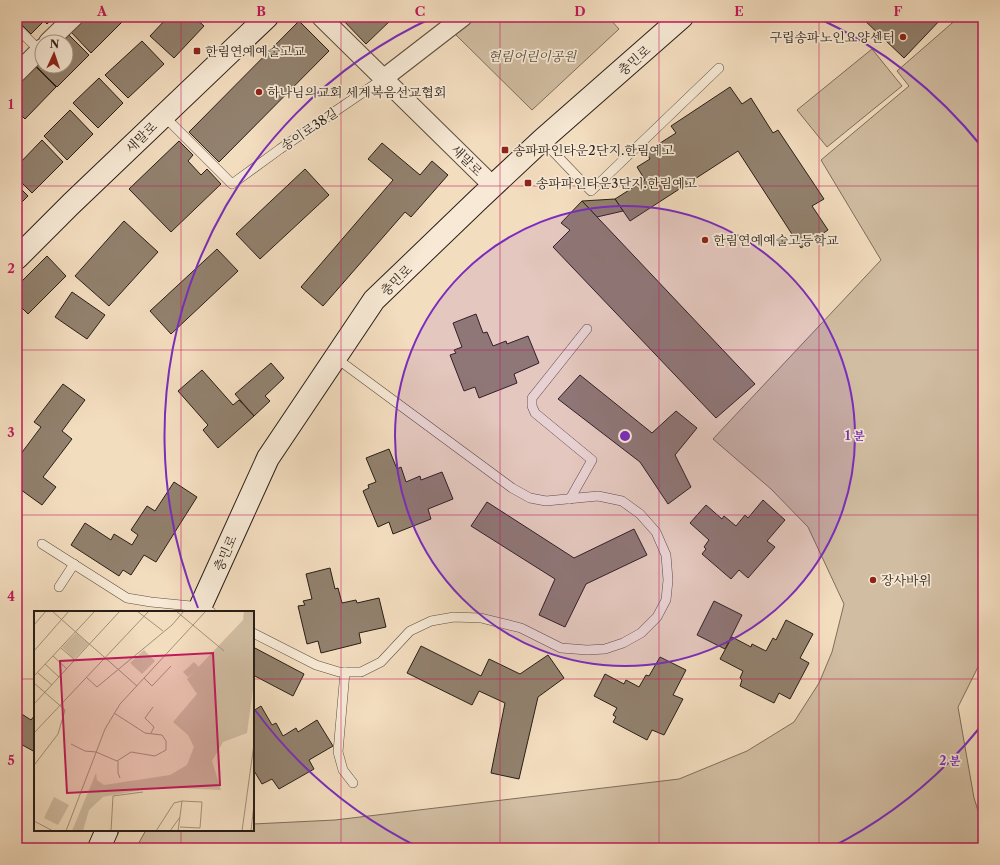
<svg xmlns="http://www.w3.org/2000/svg" width="1000" height="865" viewBox="0 0 1000 865" font-family="'Libre Caslon Text','Noto Serif KR',serif">
	<style>
		.green { fill: #d1bda2; stroke: #7d6e5c }
		.building { fill: #92816e; stroke: #291e16 }
		.lines { fill: none; stroke-linecap: round; stroke-linejoin: round }
		.lane-casing { stroke: #5c4e40; stroke-width: 10 }
		.street-casing { stroke: #5c4e40; stroke-width: 20 }
		.secondary-casing { stroke: #291e16; stroke-width: 24 }
		.lane { stroke: #f7e9d5; stroke-width: 9 }
		.street { stroke: #f7e9d5; stroke-width: 18 }
		.secondary { stroke: #f7e9d5; stroke-width: 22 }
		.grid { fill: none; stroke: #c2185b; stroke-width: 1; stroke-opacity: 0.55 }
		.ring { fill: none; stroke: #7b2cbf; stroke-width: 2 }
		.poi-dot { fill: #8f2418; stroke: #f7e9d5; stroke-width: 1.5 }
		.labels { text-anchor: middle; dominant-baseline: central; stroke-width: 3.5; stroke-linejoin: round; paint-order: stroke }
		.poi-label { font-size: 13px; fill: #291e16; stroke: #f7e9d5; text-anchor: start }
		.park-label { font-size: 13px; font-style: italic; fill: #5b4e40; stroke: #f7e9d5 }
		.street-label { font-size: 13px; fill: #291e16; stroke: #f7e9d5 }
		.inset-road { fill: none; stroke: #a2917b; stroke-width: 1 }
		.view { fill: #c2185b; fill-opacity: 0.15; stroke: #c2185b; stroke-width: 2 }
		.inset-edge { fill: none; stroke: #291e16; stroke-width: 2 }
		.centre { fill: #7b2cbf; stroke: #f7e9d5; stroke-width: 2 }
		.ring-label { font-size: 12px; text-anchor: middle; font-weight: bold; fill: #7b2cbf; stroke: #f7e9d5; stroke-width: 3.5; stroke-linejoin: round; paint-order: stroke }
		.neatline { fill: none; stroke: #c2185b; stroke-width: 1.5 }
		.grid-label { font-size: 13px; text-anchor: middle; font-weight: bold; fill: #c2185b }
	</style>
	<rect width="100%" height="100%" fill="#f3ddbf"/>
	<filter id="stains"><feTurbulence type="fractalNoise" baseFrequency=".005" numOctaves="4"/><feColorMatrix values="0 0 0 0 .2 0 0 0 0 .09 0 0 0 0 .02 0 0 0 .5 -.17"/></filter>
	<radialGradient id="worn" r=".72"><stop offset=".6" stop-color="#630" stop-opacity="0"/><stop offset="1" stop-color="#630" stop-opacity=".3"/></radialGradient>
	<!-- green -->
	<g class="green">
		<path d="M476,17H608L619,29L532,110L455,34Z"/>
		<path d="M959,17H983V657L958,707L974,798L983,826V848H136L146,830H253V824L335,820L679,779L747,751L794,722L819,683L832,652L844,604L808,527L771,489L713,439L881,260L821,160L909,86L897,71Z"/>
		<path d="M872,49L902,86L827,147L797,110Z"/>
	</g>
	<!-- building -->
	<g class="building">
		<path d="M17,17H54L47,24L44,21L31,34L17,20Z"/>
		<path d="M84,17H118L123,21L91,53L70,31Z"/>
		<path d="M168,17H194L204,26L174,58L150,36Z"/>
		<path d="M340,17H394L366,44Z"/>
		<path d="M861,17H943L904,58Z"/>
		<path d="M299,21L329,51L219,162L189,132Z"/>
		<path d="M67,33L89,55L57,87L35,65L42,58V66H66V42H58Z"/>
		<path d="M142,41L164,64L128,98L105,75Z"/>
		<path d="M34,65L56,87L25,119L17,111V82Z"/>
		<path d="M99,78L123,103L98,128L73,103Z"/>
		<path d="M730,87L742,104L751,98L773,133L778,130L824,199L812,206L828,230L801,248L738,151L630,221L615,199L645,180L637,167L650,159L646,152L676,133L671,126Z"/>
		<path d="M70,110L93,134L67,160L44,136Z"/>
		<path d="M42,140L63,162L32,193L17,178V166Z"/>
		<path d="M179,141L193,155L188,161L201,175L207,169L221,184L171,232L129,189Z"/>
		<path d="M382,143L420,175L432,161L448,175L411,217L405,212L323,306L301,287L393,180L368,159Z"/>
		<path d="M305,169L329,195L260,259L236,234Z"/>
		<path d="M17,185L28,196L17,207Z"/>
		<path d="M615,199L623,211L597,217L582,201Z"/>
		<path d="M582,201L755,384L716,418L553,247L570,230L561,223Z"/>
		<path d="M124,221L158,252L109,306L75,276Z"/>
		<path d="M217,249L238,271L171,334L150,311Z"/>
		<path d="M47,256L66,276L28,314L17,303V286Z"/>
		<path d="M72,292L105,315L87,339L55,317Z"/>
		<path d="M476,314L483,333L487,332L493,346L506,341L507,344L528,336L539,363L514,374L517,383L479,398L475,387L464,391L450,355L456,353L454,350L462,347L453,323Z"/>
		<path d="M271,363L284,378L265,396L270,401L254,416L235,394Z"/>
		<path d="M202,370L233,405L239,400L254,416L218,448L203,430L208,425L178,391Z"/>
		<path d="M580,375L652,433L676,411L697,428L675,455L691,487L668,504L640,462L558,399Z"/>
		<path d="M63,384L85,400L62,431L72,439L43,477L56,487L42,505L17,487V459L41,427L34,422Z"/>
		<path d="M389,449L397,469L401,467L406,482L420,476L421,480L442,472L453,499L428,509L431,519L393,534L389,522L378,527L363,491L369,488L368,485L376,482L366,458Z"/>
		<path d="M174,482L197,497L156,562L144,555L131,575L123,570L119,576L71,545L85,523L111,540L114,534L132,545L138,535L131,530L147,506L155,511Z"/>
		<path d="M763,500L785,520L767,541L775,547L748,578L739,570L731,579L702,554L706,549L704,547L709,540L690,523L706,505L722,519L724,516L736,526L745,515L748,518Z"/>
		<path d="M487,502L574,558L634,529L647,555L586,584L565,627L539,615L555,579L471,526Z"/>
		<path d="M330,568L335,589L338,588L342,603L356,600L357,603L379,598L386,627L359,633L361,643L321,653L318,641L307,644L298,606L305,605L303,601L312,599L306,574Z"/>
		<path d="M714,601L742,615L725,649L697,635Z"/>
		<path d="M786,620L813,634L800,658L809,663L790,699L779,693L774,703L740,686L742,680L740,678L743,671L720,659L732,637L751,647L752,644L766,651L773,638L776,640Z"/>
		<path d="M421,646L481,676L489,659L520,674L548,655L564,678L538,697L519,779L491,773L505,703L479,691L472,705L407,673Z"/>
		<path d="M253,647L304,674L293,696L253,675Z"/>
		<path d="M660,657L686,670L673,695L683,699L664,735L652,730L647,740L613,722L616,717L613,715L617,708L594,696L605,674L624,684L626,680L639,687L646,675L649,676Z"/>
		<path d="M261,706L272,725L276,723L283,736L296,728L298,732L317,720L333,746L309,760L314,769L279,789L272,779L262,784L253,769V711Z"/>
		<path d="M17,711L31,720L35,715V752L17,742Z"/>
	</g>
	<g class="lines">
		<defs>
			<g id="lane">
				<path d="M17,28L40,51"/>
				<path d="M163,115L232,184L280,149L384,78"/>
				<path d="M542,140L591,191L719,68"/>
				<path d="M570,499L592,460L535,413L532,406V398L587,329"/>
				<path d="M42,544L127,598L151,602L201,607L211,612"/>
				<path d="M59,587L74,564"/>
				<path d="M253,633L316,665L339,672H361L381,662L410,631L431,621L454,617L481,618L521,628L561,648L587,650L605,649L623,643L641,633L657,617L666,600L668,580L666,555L656,532L640,514L622,501L598,496L546,501L530,498L512,488L336,358"/>
				<path d="M345,672L338,752L343,770L353,783"/>
			</g>
			<g id="street">
				<path d="M321,17L493,186"/>
				<path d="M48,42L74,17"/>
				<path d="M17,73L42,48"/>
				<path d="M384,78L463,17"/>
			</g>
			<g id="secondary">
				<path d="M17,258L71,204L267,17"/>
				<path d="M198,612L268,458L374,300L479,199L542,140L682,17"/>
				<path d="M99,848L107,830"/>
			</g>
		</defs>
		<!-- lane casing -->
		<use href="#lane" class="lane-casing"/>
		<!-- street casing -->
		<use href="#street" class="street-casing"/>
		<!-- secondary casing -->
		<use href="#secondary" class="secondary-casing"/>
		<!-- lane -->
		<use href="#lane" class="lane"/>
		<!-- street -->
		<use href="#street" class="street"/>
		<!-- secondary -->
		<use href="#secondary" class="secondary"/>
	</g>
	<!-- grid -->
	<path class="grid" d="M181,17V612M341,17V848M500,17V848M659,17V848M819,17V848M17,186H983M17,350H983M17,515H983M17,679H35M253,679H983M181,830V848"/>
	<!-- distance rings -->
	<circle cx="625" cy="436" r="230" fill="#7b2cbf" fill-opacity=".12"/>
	<g class="ring">
		<circle cx="625" cy="436" r="230"/>
		<path d="M982 725A460 460 0 0 1 830 848M420 848A460 460 0 0 1 255 710M198 608A460 460 0 0 1 434 17M816 17A460 460 0 0 1 982 147"/>
	</g>
	<!-- markers -->
	<g class="poi-dot">
		<circle cx="903" cy="37" r="4"/>
		<rect x="193" y="47" width="8" height="8" rx="2"/>
		<circle cx="259" cy="92" r="4"/>
		<rect x="501" y="146" width="8" height="8" rx="2"/>
		<rect x="524" y="179" width="8" height="8" rx="2"/>
		<circle cx="705" cy="240" r="4"/>
		<circle cx="873" cy="580" r="4"/>
	</g>
	<g class="labels">
		<!-- poi labels -->
		<g class="poi-label">
			<text x="895" y="37" text-anchor="end">구립송파노인요양센터</text>
			<text x="205" y="51">한림연예예술고교</text>
			<text x="267" y="92">하나님의교회 세계복음선교협회</text>
			<text x="513" y="150">송파파인타운2단지.한림예고</text>
			<text x="536" y="183">송파파인타운3단지.한림예고</text>
			<text x="713" y="240">한림연예예술고등학교</text>
			<text x="881" y="580">장사바위</text>
		</g>
		<!-- park labels -->
		<g class="park-label">
			<text x="532" y="56">현림어린이공원</text>
		</g>
		<!-- street labels -->
		<g class="street-label">
			<text transform="translate(634 60) rotate(-41)">충민로</text>
			<text transform="translate(309 129) rotate(-34)">송이로38길</text>
			<text transform="translate(141 137) rotate(-44)">새말로</text>
			<text transform="translate(467 160) rotate(45)">새말로</text>
			<text transform="translate(396 280) rotate(-44)">충민로</text>
			<text transform="translate(225 553) rotate(-66)">충민로</text>
		</g>
	</g>
	<!-- overview -->
	<g transform="translate(34 611)">
		<rect width="220" height="220" fill="#f3ddbf"/>
		<path d="M210,0H220V71L213,122L189,131L178,150L187,179L124,176L69,186L55,199L49,220H38L62,162L63,169L70,174L136,164L153,154L160,136L154,124L139,111L163,83L153,68L209,9ZM42,22L55,33L40,48L28,36ZM110,39L121,50L108,63L96,52ZM160,51L165,56L154,66L149,61ZM20,186L35,194L24,214L10,207Z" fill="#d1bda2"/>
		<path class="inset-road" d="M18,0L103,75M103,0L129,20M142,0L190,40M0,14L12,0M27,37L41,49M0,40L35,0M19,45L33,58M11,53L25,66M4,62L18,74M0,65L61,0M52,66L63,76L138,14L150,0M110,67L118,75L137,55M0,72L31,99L24,123L1,153M0,93L86,0M0,122L115,0M117,122L120,116L111,107L119,96M37,133L51,140L62,141L83,150L97,141L121,145L132,139V130L128,124L111,122L80,102M84,150V162L86,167M0,210L19,220M32,220L71,118L86,93L172,0M77,220L79,185L109,181M122,220L140,192L148,190M136,220L146,206M144,220L148,190L168,191L166,217L146,216M208,220L220,133M217,220L220,193"/>
		<path class="view" d="M179,42L186,174L33,182L26,50Z"/>
		<rect width="220" height="220" class="inset-edge"/>
	</g>
	<circle cx="625" cy="436" r="6" class="centre"/>
	<g class="ring-label">
		<text x="855" y="440">1 분</text>
		<text x="950" y="765">2 분</text>
	</g>
	<!-- margin -->
	<rect width="1000" height="865" fill="none" stroke="#f3ddbf" stroke-width="44"/>
	<!-- north arrow -->
	<g transform="translate(54 54) rotate(3)"><circle r="19" fill="#f7e9d5" stroke="#a59889"/>
	<path d="M0-3L7 15L0 10L-7 15Z" fill="#8f2418"/>
	<text y="-6" font-size="11" font-weight="bold" text-anchor="middle" fill="#291e16">N</text>
	</g>
	<rect x="22" y="22" width="956" height="821" class="neatline"/>
	<g class="grid-label">
		<text x="102" y="16">A</text>
		<text x="261" y="16">B</text>
		<text x="420" y="16">C</text>
		<text x="580" y="16">D</text>
		<text x="739" y="16">E</text>
		<text x="898" y="16">F</text>
		<text x="11" y="109">1</text>
		<text x="11" y="273">2</text>
		<text x="11" y="437">3</text>
		<text x="11" y="601">4</text>
		<text x="11" y="765">5</text>
	</g>
	<rect width="100%" height="100%" filter="url(#stains)"/>
	<rect width="100%" height="100%" fill="url(#worn)"/>
</svg>
